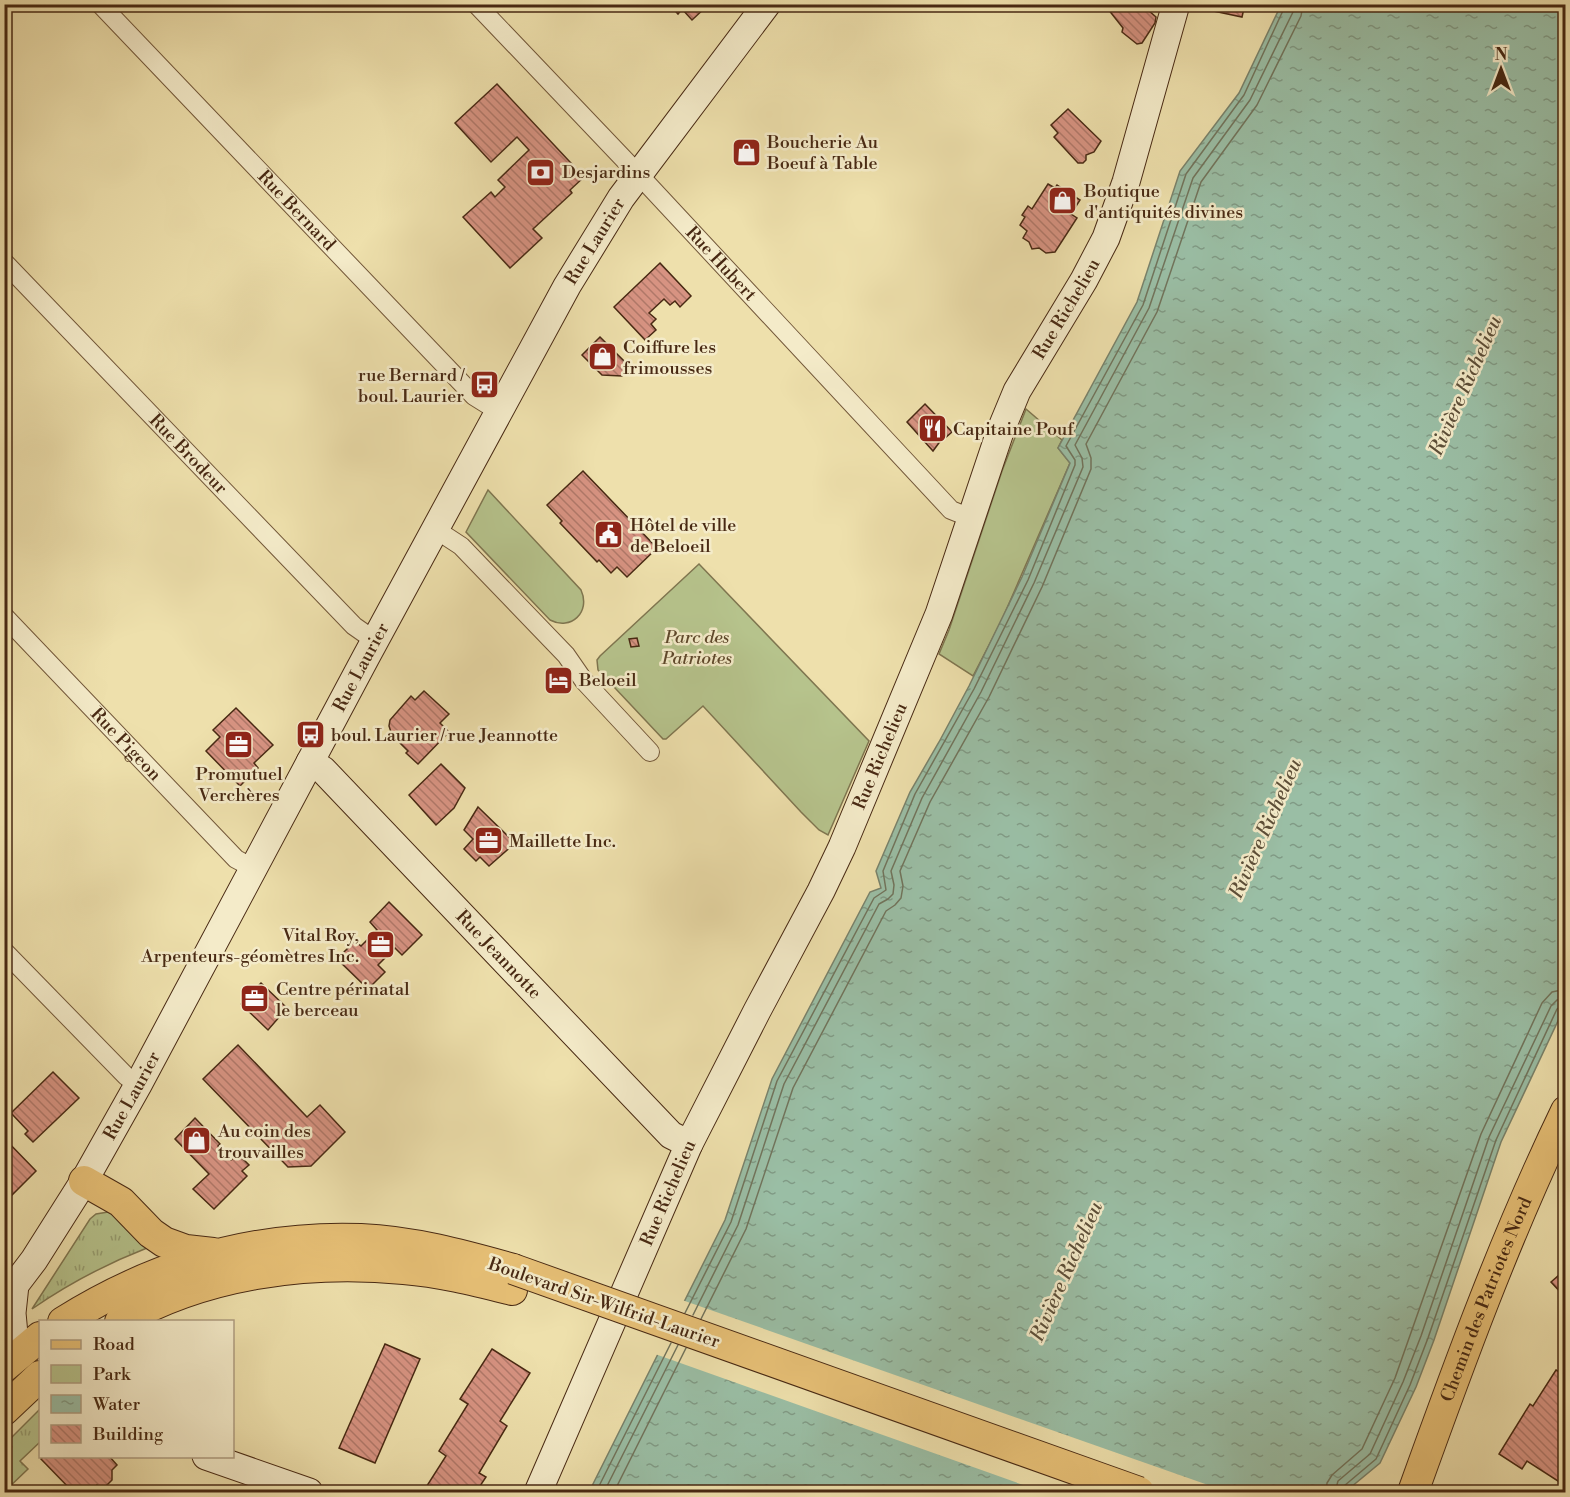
<svg xmlns="http://www.w3.org/2000/svg" width="1570" height="1497" viewBox="0 0 1570 1497" font-family="'Libre Bodoni',serif">
	<style>
		.grass { fill: url(#grass-tufts); stroke: #7f7650; stroke-width: 1.5 }
		.park { fill: #b6c38c; stroke: #7f7650; stroke-width: 1.5 }
		.water { fill: url(#water-ripples); stroke: #79826b; stroke-width: 1.5 }
		.pier { fill: #eee0ac }
		.lines { fill: none; stroke-linecap: round; stroke-linejoin: round }
		.shore { stroke: #71745c; stroke-width: 1.5 }
		.building { fill: url(#building-back-hatch); stroke: #482913; stroke-width: 1.5 }
		.street-casing { stroke: #725739; stroke-width: 20 }
		.secondary-casing { stroke: #482913; stroke-width: 29 }
		.primary-casing { stroke: #482913; stroke-width: 32 }
		.street { stroke: #f4ebc9; stroke-width: 18 }
		.secondary { stroke: #f4ebc9; stroke-width: 27 }
		.primary { stroke: #e7c076; stroke-width: 30 }
		.primary-bridge-casing { stroke: #482913; stroke-width: 32; stroke-linecap: butt }
		.primary-bridge { stroke: #e7c076; stroke-width: 30 }
		.labels { text-anchor: middle; dominant-baseline: central; stroke-width: 5; stroke-linejoin: round; paint-order: stroke }
		.poi-label { font-size: 18px; fill: #482913; stroke: #f4ebc9; text-anchor: start }
		.street-label { font-size: 18px; fill: #482913; stroke: #f4ebc9 }
		.park-label { font-size: 18px; font-style: italic; fill: #5e482b; stroke: #f4ebc9 }
		.water-label { font-size: 20px; font-style: italic; fill: #5c4e38; stroke: #f4ebc9 }
	</style>
	<defs>
		<pattern id="grass-tufts" width="24" height="20" patternUnits="userSpaceOnUse" patternTransform="scale(1.5)"><rect width="24" height="20" fill="#b6c38c"/><path d="M3 7l-1-3M5 7V3M7 7l1-3M15 17l-1-3M17 17v-4M19 17l1-3" fill="none" stroke="#969e71"/></pattern>
		<pattern id="water-ripples" width="26" height="14" patternUnits="userSpaceOnUse" patternTransform="scale(1.5)"><rect width="26" height="14" fill="#9abea5"/><path d="M2 4q2-2 4 0t4 0M15 11q2-2 4 0t4 0" fill="none" stroke="#809a85"/></pattern>
		<pattern id="building-back-hatch" width="6" height="6" patternUnits="userSpaceOnUse" patternTransform="scale(1.5)"><rect width="6" height="6" fill="#d79382"/><path d="M-1 5l2 2M0 0l6 6M5-1l2 2" fill="none" stroke="#b07869"/></pattern>
	</defs>
	<rect width="100%" height="100%" fill="#eee0ac"/>
	<filter id="stains"><feTurbulence type="fractalNoise" baseFrequency=".00333" numOctaves="4"/><feColorMatrix values="0 0 0 0 .2 0 0 0 0 .09 0 0 0 0 .02 0 0 0 .5 -.17"/></filter>
	<radialGradient id="worn" r=".72"><stop offset=".6" stop-color="#630" stop-opacity="0"/><stop offset="1" stop-color="#630" stop-opacity=".3"/></radialGradient>
	<!-- grass -->
	<g class="grass">
		<path d="M108,1212L114,1214L147,1248C106,1264 68,1284 32,1309L90,1219L96,1214Z"/>
		<path d="M40,1409V1442L20,1461L28,1469L5,1491V1444Z"/>
	</g>
	<!-- park -->
	<g class="park">
		<path d="M1026,409L1062,440L1058,448L1070,463L1001,622L973,676L939,654L949,630L1002,471Z"/>
		<path d="M488,490L581,590C591,612 571,631 550,620L466,532Z"/>
		<path d="M699,564L869,741L828,835L819,830L801,812L703,706L666,739H663L598,670L597,660L600,656Z"/>
	</g>
	<!-- water -->
	<path class="water" d="M1281,5H1565V1006L1501,1142L1434,1340L1416,1387L1380,1463L1345,1492H589L725,1220L772,1079L870,892L881,888L876,871L910,792L939,742L969,686L1022,577L1070,463L1058,448L1137,302L1180,171L1239,93Z"/>
	<!-- pier -->
	<path class="pier" d="M682,1300L1228,1492H1043L655,1354Z"/>
	<g class="lines">
		<!-- shore -->
		<g class="shore">
			<path d="M685,1313L731,1222L777,1081L874,898L886,890L883,871L915,794L974,689L1028,580L1075,465V460L1066,446L1143,305L1186,174L1244,95L1286,4"/>
			<path d="M693,1315L738,1225L784,1084L879,904L888,899L893,894L894,885L891,871L922,798L981,692L1034,583L1083,467L1082,458L1075,445L1149,308L1193,178L1250,100L1293,12L1294,4"/>
			<path d="M701,1319L746,1229L793,1088L886,911L895,905L901,898L903,886L900,871L930,802L989,697L1042,587L1091,469V458L1086,444L1157,312L1201,182L1257,105L1301,16L1303,4"/>
			<path d="M596,1492L671,1343"/>
			<path d="M604,1492L678,1345"/>
			<path d="M614,1492L686,1348"/>
			<path d="M1326,1492L1327,1483L1332,1475L1362,1449L1395,1378L1481,1134L1542,1003L1552,992L1566,989"/>
			<path d="M1335,1492L1338,1481L1370,1454L1403,1382L1421,1336L1489,1137L1551,1006L1557,1000L1566,998"/>
			<path d="M1342,1492L1344,1486L1376,1459L1410,1385L1428,1338L1496,1140L1557,1009L1561,1006H1566"/>
		</g>
	</g>
	<!-- building -->
	<g class="building">
		<path d="M669,4H704L706,7L692,20L682,9L678,14Z"/>
		<path d="M1104,4H1141L1156,17L1155,23L1142,43L1137,44L1122,32L1123,28Z"/>
		<path d="M1215,4H1245L1242,17L1213,11Z"/>
		<path d="M497,84L584,177L570,190L572,193L533,229L542,238L510,268L463,217L491,192L495,197L505,187L498,180L529,150L517,137L491,162L455,123Z"/>
		<path d="M1068,109L1101,141L1094,152L1086,155V160L1083,163H1078L1054,137L1058,133L1051,125Z"/>
		<path d="M1048,184L1055,188L1057,185L1080,200L1071,214L1077,218L1055,252L1046,253L1039,248L1032,249L1029,242L1023,238L1027,231L1020,225L1025,217L1022,215L1028,206L1032,209Z"/>
		<path d="M660,263L691,296L680,307L675,301L670,305L664,299L649,313L656,319L651,324L656,330L645,340L614,307Z"/>
		<path d="M600,337L631,368L622,376L602,375L582,355Z"/>
		<path d="M925,404L952,432L945,438L944,436L933,451L907,422Z"/>
		<path d="M583,471L657,548L627,577L617,567L611,573L599,560L597,562L560,523L562,521L547,505Z"/>
		<path d="M637,638L639,646L631,647L629,639Z"/>
		<path d="M424,691L449,714L440,723L449,732L418,764L406,753L408,751L392,735L389,726L390,720L411,696L415,700Z"/>
		<path d="M236,708L273,745L254,763L258,768L240,786L206,751L220,737L213,730Z"/>
		<path d="M441,764L465,788L454,808L436,825L409,795Z"/>
		<path d="M478,807L515,843L489,866L480,857L476,861L464,849L473,839L464,830Z"/>
		<path d="M389,902L422,935L402,955L395,948L378,965L385,972L368,989L337,959L355,941L361,946L377,930L370,922Z"/>
		<path d="M261,983L287,1008L268,1030L241,1004Z"/>
		<path d="M238,1045L307,1117L320,1105L345,1132L311,1166L288,1167L203,1079Z"/>
		<path d="M53,1072L79,1098L33,1142L25,1134L28,1131L11,1113Z"/>
		<path d="M195,1118L220,1144L218,1146L231,1160L238,1154L249,1165L242,1171L247,1176L214,1209L193,1189L209,1174L175,1139Z"/>
		<path d="M4,1138L36,1171L12,1195L10,1192L4,1197Z"/>
		<path d="M1566,1269V1298L1551,1282Z"/>
		<path d="M385,1344L420,1359L375,1463L339,1448Z"/>
		<path d="M492,1349L530,1373L500,1421L507,1426L479,1473L486,1477L476,1492H423L446,1456L439,1451L468,1404L460,1399Z"/>
		<path d="M1556,1370L1566,1376V1450L1563,1453L1566,1455V1476L1561,1483L1527,1461L1522,1469L1499,1454L1530,1404L1533,1406Z"/>
		<path d="M44,1456H109L117,1465L112,1470V1480L102,1490L97,1485L89,1492H73L41,1459Z"/>
	</g>
	<g class="lines">
		<defs>
			<g id="street">
				<path id="s1" d="M100,4L474,396L498,411"/>
				<path id="s2" d="M476,4L639,175L951,510L971,518"/>
				<path id="s3" d="M4,262L354,626L374,640"/>
				<path d="M435,529L461,546L566,655L584,681L650,752"/>
				<path id="s4" d="M4,616L236,859L253,868"/>
				<path d="M4,951L126,1076L138,1085"/>
			</g>
			<g id="secondary">
				<path id="s5" d="M310,762L323,770L671,1135L689,1144"/>
				<path id="s6" d="M16,1356L12,1313L15,1285L34,1260L84,1181L138,1085L366,657L567,286L621,198L767,4"/>
				<path d="M206,1456L309,1492"/>
				<path id="s7" d="M538,1492L689,1144L757,1011L821,891L842,847L939,614L1000,432L1017,391L1084,280L1106,238L1126,182L1176,4"/>
			</g>
			<g id="primary">
				<path d="M84,1181L121,1202L151,1233L164,1242L186,1250L213,1253"/>
				<path d="M63,1322C154,1265 252,1235 361,1239C412,1241 463,1255 513,1269"/>
				<path d="M120,1322C205,1273 308,1260 404,1269C441,1272 476,1281 512,1290"/>
				<path d="M4,1367L40,1337"/>
				<path d="M4,1410L40,1376"/>
				<path id="s8" d="M1413,1492C1459,1364 1506,1235 1566,1111"/>
			</g>
		</defs>
		<!-- street casing -->
		<use href="#street" class="street-casing"/>
		<!-- secondary casing -->
		<use href="#secondary" class="secondary-casing"/>
		<!-- primary casing -->
		<use href="#primary" class="primary-casing"/>
		<!-- street -->
		<use href="#street" class="street"/>
		<!-- secondary -->
		<use href="#secondary" class="secondary"/>
		<!-- primary -->
		<use href="#primary" class="primary"/>
		<defs>
			<path id="primary-bridge" d="M513,1269L1139,1492"/>
		</defs>
		<!-- primary-bridge casing -->
		<use href="#primary-bridge" class="primary-bridge-casing"/>
		<!-- primary-bridge -->
		<use href="#primary-bridge" class="primary-bridge"/>
	</g>
	<!-- icons -->
	<defs>
		<symbol id="shop-square" viewBox="-11 -11 22 22"><rect x="-9" y="-9" width="18" height="18" rx="4" fill="#8f2418" stroke="#f4ebc9"/><path d="M-5-2.5h2.3a2.7 3.5 0 0 1 5.4 0H5L5.5 6h-11ZM-1.5-2.5h3a1.5 2.3 0 0 0-3 0Z" fill="#fff"/></symbol>
		<symbol id="bank-square" viewBox="-11 -11 22 22"><rect x="-9" y="-9" width="18" height="18" rx="4" fill="#8f2418" stroke="#f4ebc9"/><path d="M-6-4H6V4H-6ZM0-2.3a2.3 2.3 0 1 0 0 4.6a2.3 2.3 0 1 0 0-4.6Z" fill="#fff"/></symbol>
		<symbol id="bus-square" viewBox="-11 -11 22 22"><rect x="-9" y="-9" width="18" height="18" rx="4" fill="#8f2418" stroke="#f4ebc9"/><path d="M-5-6H5V4H4V6H2V4H-2V6H-4V4H-5ZM-3.5-4V0h7V-4ZM-3.5 1.2v1.5H-2V1.2ZM2 1.2v1.5H3.5V1.2Z" fill="#fff"/></symbol>
		<symbol id="restaurant-square" viewBox="-11 -11 22 22"><rect x="-9" y="-9" width="18" height="18" rx="4" fill="#8f2418" stroke="#f4ebc9"/><path d="M-5-6h1v4h1v-4h1v4h1v-4h1v5L-1.5 .5V6h-2V.5L-5-1ZM5-6V6H3V1.5H1.5Q1.5-4 5-6Z" fill="#fff"/></symbol>
		<symbol id="civic-square" viewBox="-11 -11 22 22"><rect x="-9" y="-9" width="18" height="18" rx="4" fill="#8f2418" stroke="#f4ebc9"/><path d="M-.6-6.5H3V-4.5H.6V-3L4-1V1h2V6H-6V1h2V-1L-.6-3ZM-1.2 2.5V6h2.4V2.5Z" fill="#fff"/></symbol>
		<symbol id="hotel-square" viewBox="-11 -11 22 22"><rect x="-9" y="-9" width="18" height="18" rx="4" fill="#8f2418" stroke="#f4ebc9"/><path d="M-6-4.5h1.5V1H6V5H4.5V3h-9V5H-6ZM-4 0a1.8 1.8 0 1 1 3.6 0ZM.5 0V-2.5h3Q6-2.5 6 0Z" fill="#fff"/></symbol>
		<symbol id="office-square" viewBox="-11 -11 22 22"><rect x="-9" y="-9" width="18" height="18" rx="4" fill="#8f2418" stroke="#f4ebc9"/><path d="M-6-3h4V-5.5h4V-3h4V5H-6ZM-1-4.5V-3h2v-1.5ZM-6 0V1H6V0Z" fill="#fff"/></symbol>
	</defs>
	<g fill-rule="evenodd">
		<use href="#shop-square" x="730" y="136" width="33" height="33"/>
		<use href="#bank-square" x="524" y="156" width="33" height="33"/>
		<use href="#shop-square" x="1046" y="184" width="33" height="33"/>
		<use href="#shop-square" x="586" y="340" width="33" height="33"/>
		<use href="#bus-square" x="468" y="368" width="33" height="33"/>
		<use href="#restaurant-square" x="916" y="412" width="33" height="33"/>
		<use href="#civic-square" x="592" y="518" width="33" height="33"/>
		<use href="#hotel-square" x="542" y="664" width="33" height="33"/>
		<use href="#bus-square" x="294" y="718" width="33" height="33"/>
		<use href="#office-square" x="222" y="728" width="33" height="33"/>
		<use href="#office-square" x="472" y="824" width="33" height="33"/>
		<use href="#office-square" x="364" y="928" width="33" height="33"/>
		<use href="#office-square" x="238" y="982" width="33" height="33"/>
		<use href="#shop-square" x="180" y="1124" width="33" height="33"/>
	</g>
	<g class="labels">
		<!-- poi labels -->
		<g class="poi-label">
			<text x="767" y="142">Boucherie Au<tspan x="767" dy="21">Boeuf à Table</tspan></text>
			<text x="562" y="172">Desjardins</text>
			<text x="1084" y="191">Boutique<tspan x="1084" dy="21">d'antiquités divines</tspan></text>
			<text x="623" y="347">Coiffure les<tspan x="623" dy="21">frimousses</tspan></text>
			<text x="464" y="375" text-anchor="end">rue Bernard /<tspan x="464" dy="21">boul. Laurier</tspan></text>
			<text x="953" y="429">Capitaine Pouf</text>
			<text x="630" y="525">Hôtel de ville<tspan x="630" dy="21">de Beloeil</tspan></text>
			<text x="579" y="680">Beloeil</text>
			<text x="331" y="735">boul. Laurier / rue Jeannotte</text>
			<text x="239" y="774" text-anchor="middle">Promutuel<tspan x="239" dy="21">Verchères</tspan></text>
			<text x="509" y="841">Maillette Inc.</text>
			<text x="359" y="935" text-anchor="end">Vital Roy,<tspan x="359" dy="21">Arpenteurs-géomètres Inc.</tspan></text>
			<text x="276" y="989">Centre périnatal<tspan x="276" dy="21">le berceau</tspan></text>
			<text x="218" y="1131">Au coin des<tspan x="218" dy="21">trouvailles</tspan></text>
		</g>
		<!-- street labels -->
		<g class="street-label">
			<text stroke="none"><textPath href="#s1" startOffset="285">Rue Bernard</textPath></text>
			<text stroke="none"><textPath href="#s6" startOffset="1266">Rue Laurier</textPath></text>
			<text stroke="none"><textPath href="#s2" startOffset="357">Rue Hubert</textPath></text>
			<text stroke="none"><textPath href="#s7" startOffset="1298">Rue Richelieu</textPath></text>
			<text stroke="none"><textPath href="#s3" startOffset="266">Rue Brodeur</textPath></text>
			<text stroke="none"><textPath href="#s6" startOffset="780">Rue Laurier</textPath></text>
			<text stroke="none"><textPath href="#s4" startOffset="177">Rue Pigeon</textPath></text>
			<text stroke="none"><textPath href="#s7" startOffset="812">Rue Richelieu</textPath></text>
			<text stroke="none"><textPath href="#s5" startOffset="270">Rue Jeannotte</textPath></text>
			<text stroke="none"><textPath href="#s6" startOffset="294">Rue Laurier</textPath></text>
			<text stroke="none"><textPath href="#s7" startOffset="326">Rue Richelieu</textPath></text>
			<text stroke="none"><textPath href="#s8" startOffset="206">Chemin des Patriotes Nord</textPath></text>
			<text transform="translate(604 1303) rotate(19)">Boulevard Sir-Wilfrid-Laurier</text>
		</g>
		<!-- park labels -->
		<g class="park-label">
			<text x="697" y="637">Parc des<tspan x="697" dy="21">Patriotes</tspan></text>
		</g>
		<!-- water labels -->
		<g class="water-label">
			<text transform="translate(1466 386) rotate(-66)">Rivière Richelieu</text>
			<text transform="translate(1266 829) rotate(-66)">Rivière Richelieu</text>
			<text transform="translate(1067 1272) rotate(-66)">Rivière Richelieu</text>
		</g>
	</g>
	<!-- margin -->
	<rect width="1570" height="1497" fill="none" stroke="#eee0ac" stroke-width="24"/>
	<rect x="6" y="6" width="1558" height="1485" fill="none" stroke="#482913" stroke-width="3"/>
	<rect x="12" y="12" width="1546" height="1473" fill="none" stroke="#482913" stroke-width="1.5"/>
	<!-- legend -->
	<rect x="39" y="1320" width="195" height="138" fill="#f4ebc9" stroke="#af9d80" stroke-width="1.5"/>
	<rect x="51" y="1340" width="30" height="9" fill="#e7c076" stroke="#af9d80" stroke-width="1.5"/>
	<text x="93" y="1350" font-size="18" fill="#482913">Road</text>
	<rect x="51" y="1365" width="30" height="18" fill="#b6c38c" stroke="#af9d80" stroke-width="1.5"/>
	<text x="93" y="1380" font-size="18" fill="#482913">Park</text>
	<rect x="51" y="1395" width="30" height="18" fill="url(#water-ripples)" stroke="#af9d80" stroke-width="1.5"/>
	<text x="93" y="1410" font-size="18" fill="#482913">Water</text>
	<rect x="51" y="1425" width="30" height="18" fill="url(#building-back-hatch)" stroke="#af9d80" stroke-width="1.5"/>
	<text x="93" y="1440" font-size="18" fill="#482913">Building</text>
	<!-- north arrow -->
	<g transform="translate(1501 69)" stroke="#f4ebc9" stroke-width="4.5" paint-order="stroke">
	<path d="M0-4.5L10 22L0 15L-10 22Z" fill="#482913"/>
	<text y="-9" font-size="16" font-weight="bold" text-anchor="middle" fill="#482913">N</text>
	</g>
	<rect width="100%" height="100%" filter="url(#stains)"/>
	<rect width="100%" height="100%" fill="url(#worn)"/>
</svg>
